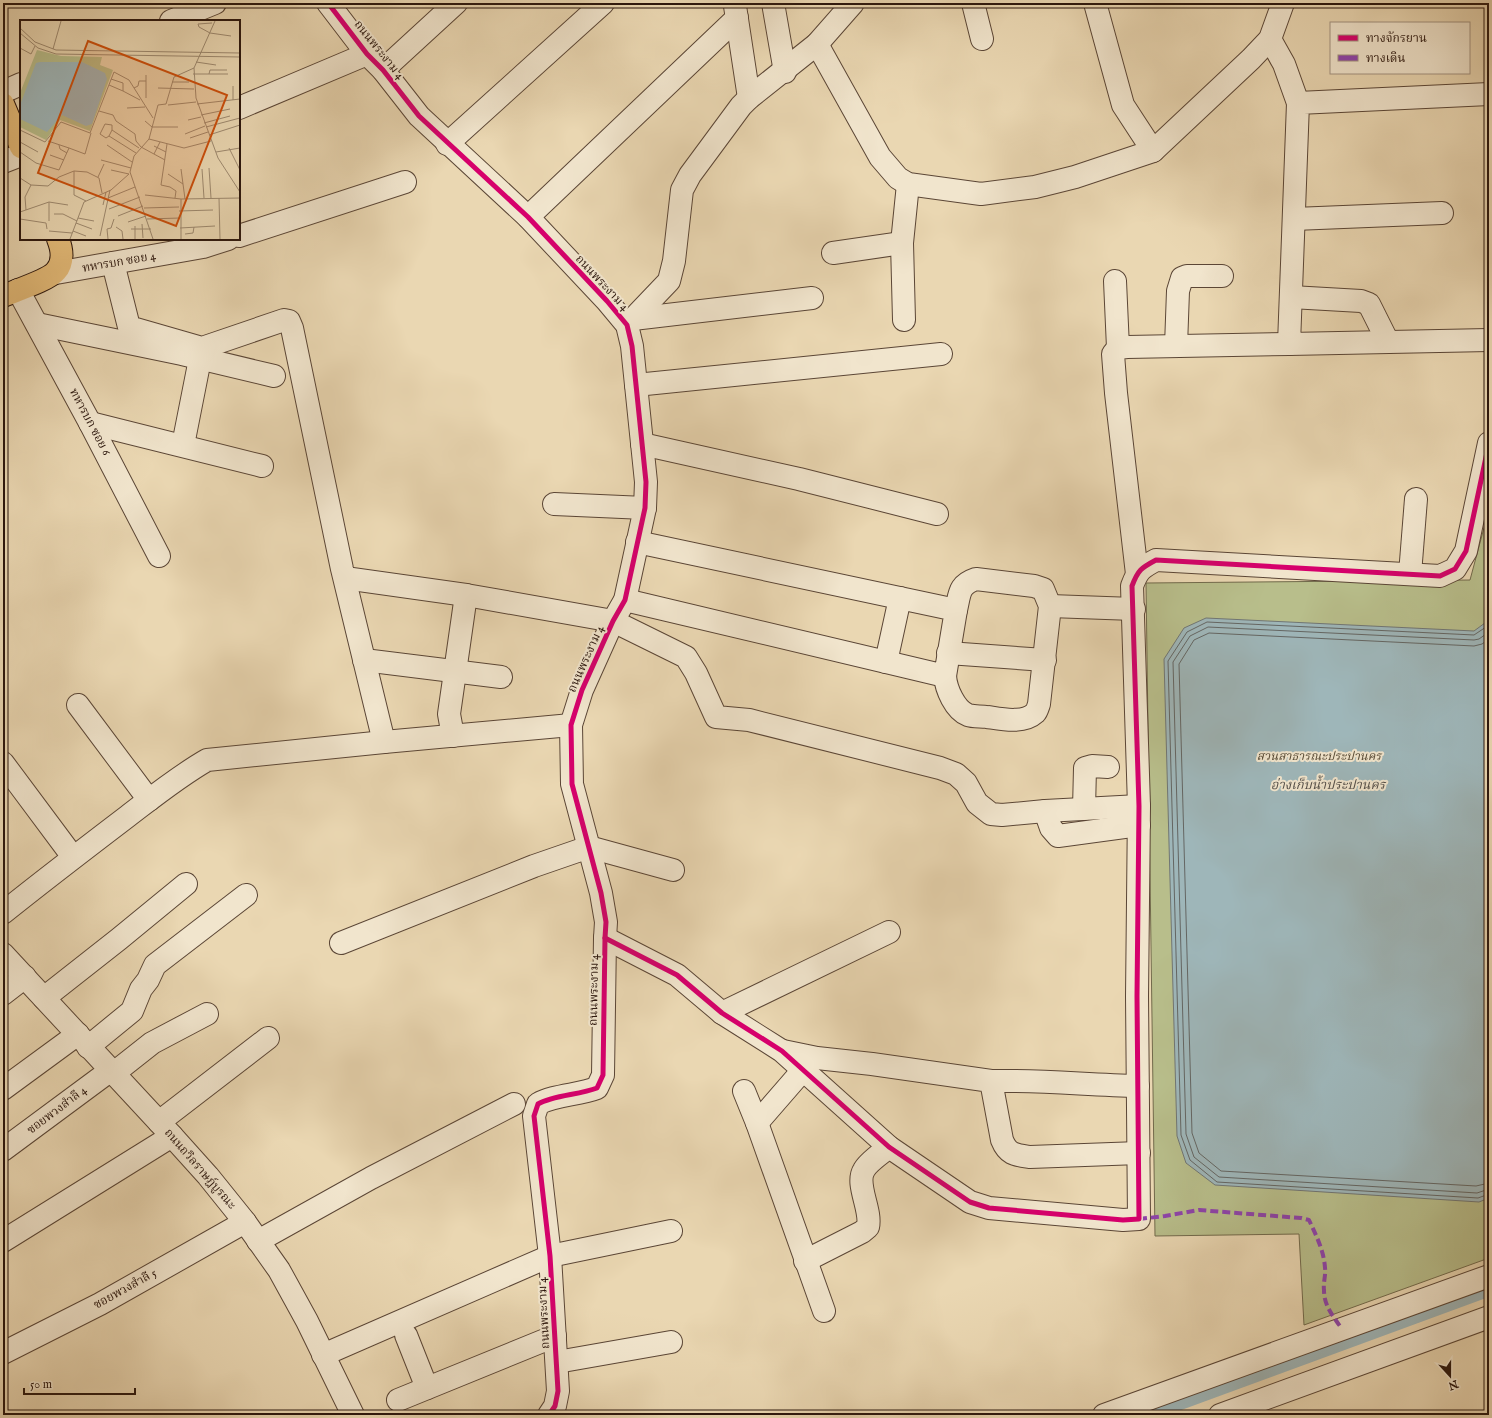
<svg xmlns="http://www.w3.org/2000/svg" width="1492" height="1418" viewBox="0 0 1492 1418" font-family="'IM FELL English','Noto Serif Thai',serif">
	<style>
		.green { fill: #b8be8b; stroke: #726a4c }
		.water { fill: #9eb6b9; stroke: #707674 }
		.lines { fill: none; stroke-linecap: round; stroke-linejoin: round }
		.shore { stroke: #646663; stroke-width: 1 }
		.canal { stroke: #9eb6b9; stroke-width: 15 }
		.minor-casing { stroke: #5b4636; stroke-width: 24 }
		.major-casing { stroke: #2b160d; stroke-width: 24 }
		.minor { stroke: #f1e5cd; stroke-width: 22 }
		.major { stroke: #e5bc79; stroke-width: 22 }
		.quiet { stroke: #8e44ad; stroke-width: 4; stroke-dasharray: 8 4; stroke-linecap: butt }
		.cycleway-casing { stroke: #f1e5cd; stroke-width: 8 }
		.cycleway { stroke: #d6006c; stroke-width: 5 }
		.labels { text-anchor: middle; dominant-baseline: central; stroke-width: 4; stroke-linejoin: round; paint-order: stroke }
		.street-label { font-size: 12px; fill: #2b160d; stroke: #f1e5cd }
		.park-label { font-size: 12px; font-style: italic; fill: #554833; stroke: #f1e5cd }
		.water-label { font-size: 13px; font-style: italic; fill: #534e49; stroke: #f1e5cd }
		.inset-road { fill: none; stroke: #9e8a70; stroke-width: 1 }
		.view { fill: #cc4f0c; fill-opacity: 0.15; stroke: #cc4f0c; stroke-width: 2 }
		.inset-edge { fill: none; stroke: #2b160d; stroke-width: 2 }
	</style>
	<rect width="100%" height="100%" fill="#ead7b2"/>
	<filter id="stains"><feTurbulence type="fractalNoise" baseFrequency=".005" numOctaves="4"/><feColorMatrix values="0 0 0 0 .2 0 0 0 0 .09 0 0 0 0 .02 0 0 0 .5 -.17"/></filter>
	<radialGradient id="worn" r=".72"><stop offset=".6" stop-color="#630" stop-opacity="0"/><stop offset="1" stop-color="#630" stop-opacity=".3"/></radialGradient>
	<!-- green -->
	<path class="green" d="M1489,509V1258L1304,1325L1299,1234L1155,1236L1146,583L1470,580Z"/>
	<!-- water -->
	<path class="water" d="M1206,618L1474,631L1489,620V1198L1479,1202L1215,1185L1186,1163L1177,1136L1164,659L1184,628Z"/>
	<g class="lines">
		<!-- shore -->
		<g class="shore">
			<path d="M1489,625L1474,635L1207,622L1187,632L1168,661L1181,1135L1190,1160L1217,1182L1478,1198L1489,1194"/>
			<path d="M1489,632L1479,639L1474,640L1208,627L1190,636L1173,662L1186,1134L1194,1157L1219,1177L1477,1193L1489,1189"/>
			<path d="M1489,639L1482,644L1474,646L1209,633L1194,640L1179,664L1192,1133L1199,1153L1221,1171L1476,1186L1489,1183"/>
		</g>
		<!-- canal -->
		<path class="canal" d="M1146,1415L1489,1289"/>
		<defs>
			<g id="minor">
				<path d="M328,3L367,54L383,70L419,116L528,217L607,301L627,325L632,346L646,482L645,508L625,600L613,621L582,690L571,725L572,784L601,893L606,922L605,938L603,1075L597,1088C579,1095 553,1095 538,1104L534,1116L550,1256L558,1391L555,1406L549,1415"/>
				<path d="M773,3L785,72"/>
				<path d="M973,3L982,39"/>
				<path d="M1095,3L1123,105L1153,151"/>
				<path d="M735,6L749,98"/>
				<path d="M171,21L215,3"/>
				<path d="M1270,39L1284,64L1298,103"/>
				<path d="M817,44L880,157L898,178L908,184L981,194L1035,187L1075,177L1153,151L1251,59L1270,39L1283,3"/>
				<path d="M383,70L456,3"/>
				<path d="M3,92L21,84"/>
				<path d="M1489,94L1298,103L1289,344L1489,340"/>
				<path d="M239,108L367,54"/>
				<path d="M447,144L603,3"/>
				<path d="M3,162L21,155"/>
				<path d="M528,217L737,18"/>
				<path d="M1294,219L1442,213"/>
				<path d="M239,236L405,182"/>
				<path d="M833,253L902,243"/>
				<path d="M113,263L129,327L202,348L284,320L289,321L292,328L342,569L384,742"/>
				<path d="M56,273L203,247L228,239"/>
				<path d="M1115,281L1118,348"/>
				<path d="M18,290L90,423L159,556"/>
				<path d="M1291,297L1361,301L1369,304L1388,342"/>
				<path d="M633,319L812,298"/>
				<path d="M904,320L902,243L908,184"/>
				<path d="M37,324L182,354L274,376"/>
				<path d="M627,325L669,281L674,261L682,190L690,175L741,106L749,98L817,44L853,3"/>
				<path d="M1176,346L1178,291L1182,278L1187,276H1222"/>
				<path d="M636,385L941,354"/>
				<path d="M90,423L262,466"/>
				<path d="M642,444L799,479L937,514"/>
				<path d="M183,445L200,359"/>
				<path d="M554,504L645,508"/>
				<path d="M1137,574L1116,393L1113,354L1118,348L1127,347L1289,344"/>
				<path d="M1410,574L1416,499"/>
				<path d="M345,578L466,595L613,621L686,657L696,673L716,717L749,720L940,768L956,774L966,783L977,803L991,814L1002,815L1045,811L1139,806"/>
				<path d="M625,600L945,676L956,610L637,542"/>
				<path d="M1050,606L1134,609"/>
				<path d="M948,653L1045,660"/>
				<path d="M364,660L501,677"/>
				<path d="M886,662L900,598"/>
				<path d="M945,676C946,689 955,710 968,715C974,717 981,716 987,717C1001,719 1023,724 1035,713C1037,711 1038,707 1039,704L1050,606L1043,589L1034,586L976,579C958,585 960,594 956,610"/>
				<path d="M78,705L149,800"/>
				<path d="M453,736L449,714L466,595"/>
				<path d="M3,763L73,857"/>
				<path d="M1084,809L1085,768L1092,766L1108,767"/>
				<path d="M1045,811L1051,828L1058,836L1139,825"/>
				<path d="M3,913C44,880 86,848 128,816C153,797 179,776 207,760L384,742L571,725"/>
				<path d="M605,938L677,975L722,1013L782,1051L889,1147L970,1202L989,1208L1123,1220L1139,1219L1137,996L1139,806L1132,586C1138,570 1141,568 1156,560L1440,576L1455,569L1466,551L1489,443"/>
				<path d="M341,943L534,866L589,847L673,870"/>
				<path d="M3,954L172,1136L208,1176L245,1222L279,1270L307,1321L353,1415"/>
				<path d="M3,994L25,977"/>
				<path d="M44,998L119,939L186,884"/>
				<path d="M722,1013L889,932"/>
				<path d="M88,1047L132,1011L141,989L148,980L155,965L246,895"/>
				<path d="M783,1051L817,1058L872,1064L991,1081L1002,1140C1008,1155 1016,1155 1030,1157L1139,1153"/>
				<path d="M114,1073L152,1043L207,1014"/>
				<path d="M991,1081C1040,1080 1089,1085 1138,1086"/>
				<path d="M3,1089L78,1034"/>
				<path d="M744,1091L757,1123L824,1311"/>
				<path d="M159,1122L268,1038"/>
				<path d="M757,1123L803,1070"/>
				<path d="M3,1150L111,1070"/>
				<path d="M3,1241L172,1136"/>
				<path d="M258,1241L371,1178L514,1104"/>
				<path d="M805,1261L862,1232L868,1227C872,1210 855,1184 864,1170C868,1162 882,1153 889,1147"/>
				<path d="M406,1335L427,1388"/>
				<path d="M3,1353L100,1304L245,1222"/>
				<path d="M323,1355L550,1256L671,1231"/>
				<path d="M557,1362L671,1342"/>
				<path d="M398,1400L555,1336"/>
				<path d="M1104,1415L1489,1276"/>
				<path d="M1220,1415L1489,1317"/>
			</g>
			<g id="major">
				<path d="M3,104L21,147"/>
				<path d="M3,296C14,291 49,280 56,271C64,262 62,249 58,239"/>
			</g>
		</defs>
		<!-- minor casing -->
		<use href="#minor" class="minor-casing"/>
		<!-- major casing -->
		<use href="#major" class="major-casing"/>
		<!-- minor -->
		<use href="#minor" class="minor"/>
		<!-- major -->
		<use href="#major" class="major"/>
		<!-- quiet -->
		<path class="quiet" d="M1139,1219L1165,1216L1199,1210L1301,1218L1309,1220C1316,1235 1324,1251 1325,1268C1326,1275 1323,1283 1324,1290C1324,1306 1333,1316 1342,1329"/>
		<defs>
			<g id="cycleway">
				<path d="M328,3L367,54L383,70L419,116L528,217L607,301L627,325L632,346L646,482L645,508L625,600L613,621L582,690L571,725L572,784L601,893L606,922L605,938L603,1075L597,1088C579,1095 553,1095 538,1104L534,1116L550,1256L558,1391L555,1406L549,1415"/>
				<path d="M605,938L677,975L722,1013L782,1051L889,1147L970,1202L989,1208L1123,1220L1139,1219L1137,996L1139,806L1132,586C1138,570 1141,568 1156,560L1440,576L1455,569L1466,551L1489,443"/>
			</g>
		</defs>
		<!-- cycleway casing -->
		<use href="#cycleway" class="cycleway-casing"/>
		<!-- cycleway -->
		<use href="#cycleway" class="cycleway"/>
	</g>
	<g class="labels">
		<!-- street labels -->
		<g class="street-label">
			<text transform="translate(379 50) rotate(51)">ถนนพระงาม 4</text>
			<text transform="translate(119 262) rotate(-10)">ทหารบก ซอย 4</text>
			<text transform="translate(602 283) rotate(47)">ถนนพระงาม 4</text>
			<text transform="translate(90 422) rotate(62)">ทหารบก ซอย 6</text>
			<text transform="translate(586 659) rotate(-66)">ถนนพระงาม 4</text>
			<text transform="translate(594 990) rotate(-89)">ถนนพระงาม 4</text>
			<text transform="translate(57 1110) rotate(-37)">ซอยพวงสำลี 4</text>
			<text transform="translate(200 1169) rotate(49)">ถนนถวิลราษฎ์บูรณะ</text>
			<text transform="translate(125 1289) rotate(-29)">ซอยพวงสำลี 5</text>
			<text transform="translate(544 1313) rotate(-93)">ถนนพระงาม 4</text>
		</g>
		<!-- park labels -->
		<g class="park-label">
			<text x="1319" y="756">สวนสาธารณะประปานคร</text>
		</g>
		<!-- water labels -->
		<g class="water-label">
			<text x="1328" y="785">อ่างเก็บน้ำประปานคร</text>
		</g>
	</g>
	<!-- overview -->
	<g transform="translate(20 20)">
		<rect width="220" height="220" fill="#ead7b2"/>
		<path d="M17,30L41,36L82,37L80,45L93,50L70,111L40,100L26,120L0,107V73Z" fill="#b8be8b"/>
		<path d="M20,42H62L85,53L87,59L72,104L66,106L42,95L27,112L0,99V85L16,43Z" fill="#9eb6b9"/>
		<path class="inset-road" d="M195,1L174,48L176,78L198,138L220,172M0,8L15,22L36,30L220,33M0,13L18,28L36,34L220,37M190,13L179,7L178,4L192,3M190,13L211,16M0,28L11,34L15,26M33,29L41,1M176,42L196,45M173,54H208M189,54L190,50H207M91,59L103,63V71L120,80M152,62H169M89,65L103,71M213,66V80M114,68L118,66L119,61H126M138,68L174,69M126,78V55M177,84L220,79M148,85L176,82M107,88L125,87M79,91L93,95L96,101L115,114L116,121L121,127L145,140M181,95L210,89M168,100L181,97M125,101L132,107H158M184,103L210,96M186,107L220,98M0,110L25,122L41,102L70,113L94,52L109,60L133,98M165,114L185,106M189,115L220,105M89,116L86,118L80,114L85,104L92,105V110M170,118L188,112M129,119L164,128L191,121M0,122L18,132M147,124L141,165L150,167L156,171L155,178M39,125L40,129L47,133M87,125L112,142M134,126L146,132M49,128L65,134L71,113M209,128L220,150M0,132L16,143L39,150L49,128L28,121M196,132L220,128M116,133L89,116L92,110L119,128M134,134L140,122M30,135L44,140M81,140L111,148M189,148L191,178M161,149L165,179M182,149L184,178M91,150L109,154M54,151V175L66,181M148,154L163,164M78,157L84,144M0,158L11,165L28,166L39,157L54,151L67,152L79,158L82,173M125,175L161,179M88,178L115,167M199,178L200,219M29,182V201M83,185L86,172M124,188L159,187M89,189L120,177M6,190L5,177L11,165M159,191L193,190M0,192L29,182L48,185M34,194H43L57,201M98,196L123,186M58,198L74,201M0,199L26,203L27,209M127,199L160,198M108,202L126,196M56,203L72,209M122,204L123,218M115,206V219M96,207L102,211L103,219M160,208L195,206M111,209H131M29,211L52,213M53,211L66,216M165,214L173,213L174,207M80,216L90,170M50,219L64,182L91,170L109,154M88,219L87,209L91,208L94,199M133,219L110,152L114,136L129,119L138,85L146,84L154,57L174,48M161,219V179L220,178"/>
		<path class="view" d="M68,21L207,75L156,206L18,153Z"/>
		<rect width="220" height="220" class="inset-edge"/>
	</g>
	<!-- margin -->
	<rect width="1492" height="1418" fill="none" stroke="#ead7b2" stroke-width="16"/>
	<rect x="4" y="4" width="1484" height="1410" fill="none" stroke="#2b160d" stroke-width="2"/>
	<rect x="8" y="8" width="1476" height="1402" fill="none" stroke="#2b160d"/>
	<!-- legend -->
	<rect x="1330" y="22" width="140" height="52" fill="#f1e5cd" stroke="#a29280"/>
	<rect x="1338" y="35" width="20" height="6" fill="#d6006c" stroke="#a29280"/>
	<text x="1366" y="42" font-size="12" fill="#2b160d">ทางจักรยาน</text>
	<rect x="1338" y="55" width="20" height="6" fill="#8e44ad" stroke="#a29280"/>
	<text x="1366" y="62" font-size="12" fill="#2b160d">ทางเดิน</text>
	<!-- north arrow -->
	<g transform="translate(1450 1376) rotate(159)" stroke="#f1e5cd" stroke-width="3" paint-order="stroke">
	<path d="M0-3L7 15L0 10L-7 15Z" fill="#2b160d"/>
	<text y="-6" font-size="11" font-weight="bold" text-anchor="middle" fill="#2b160d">N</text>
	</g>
	<!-- scale -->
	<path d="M24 1388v6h111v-6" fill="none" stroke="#2b160d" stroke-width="2"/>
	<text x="30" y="1388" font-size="12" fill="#2b160d" stroke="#f1e5cd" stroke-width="3" paint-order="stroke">50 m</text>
	<rect width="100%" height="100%" filter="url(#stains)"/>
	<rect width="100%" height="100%" fill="url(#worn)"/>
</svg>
